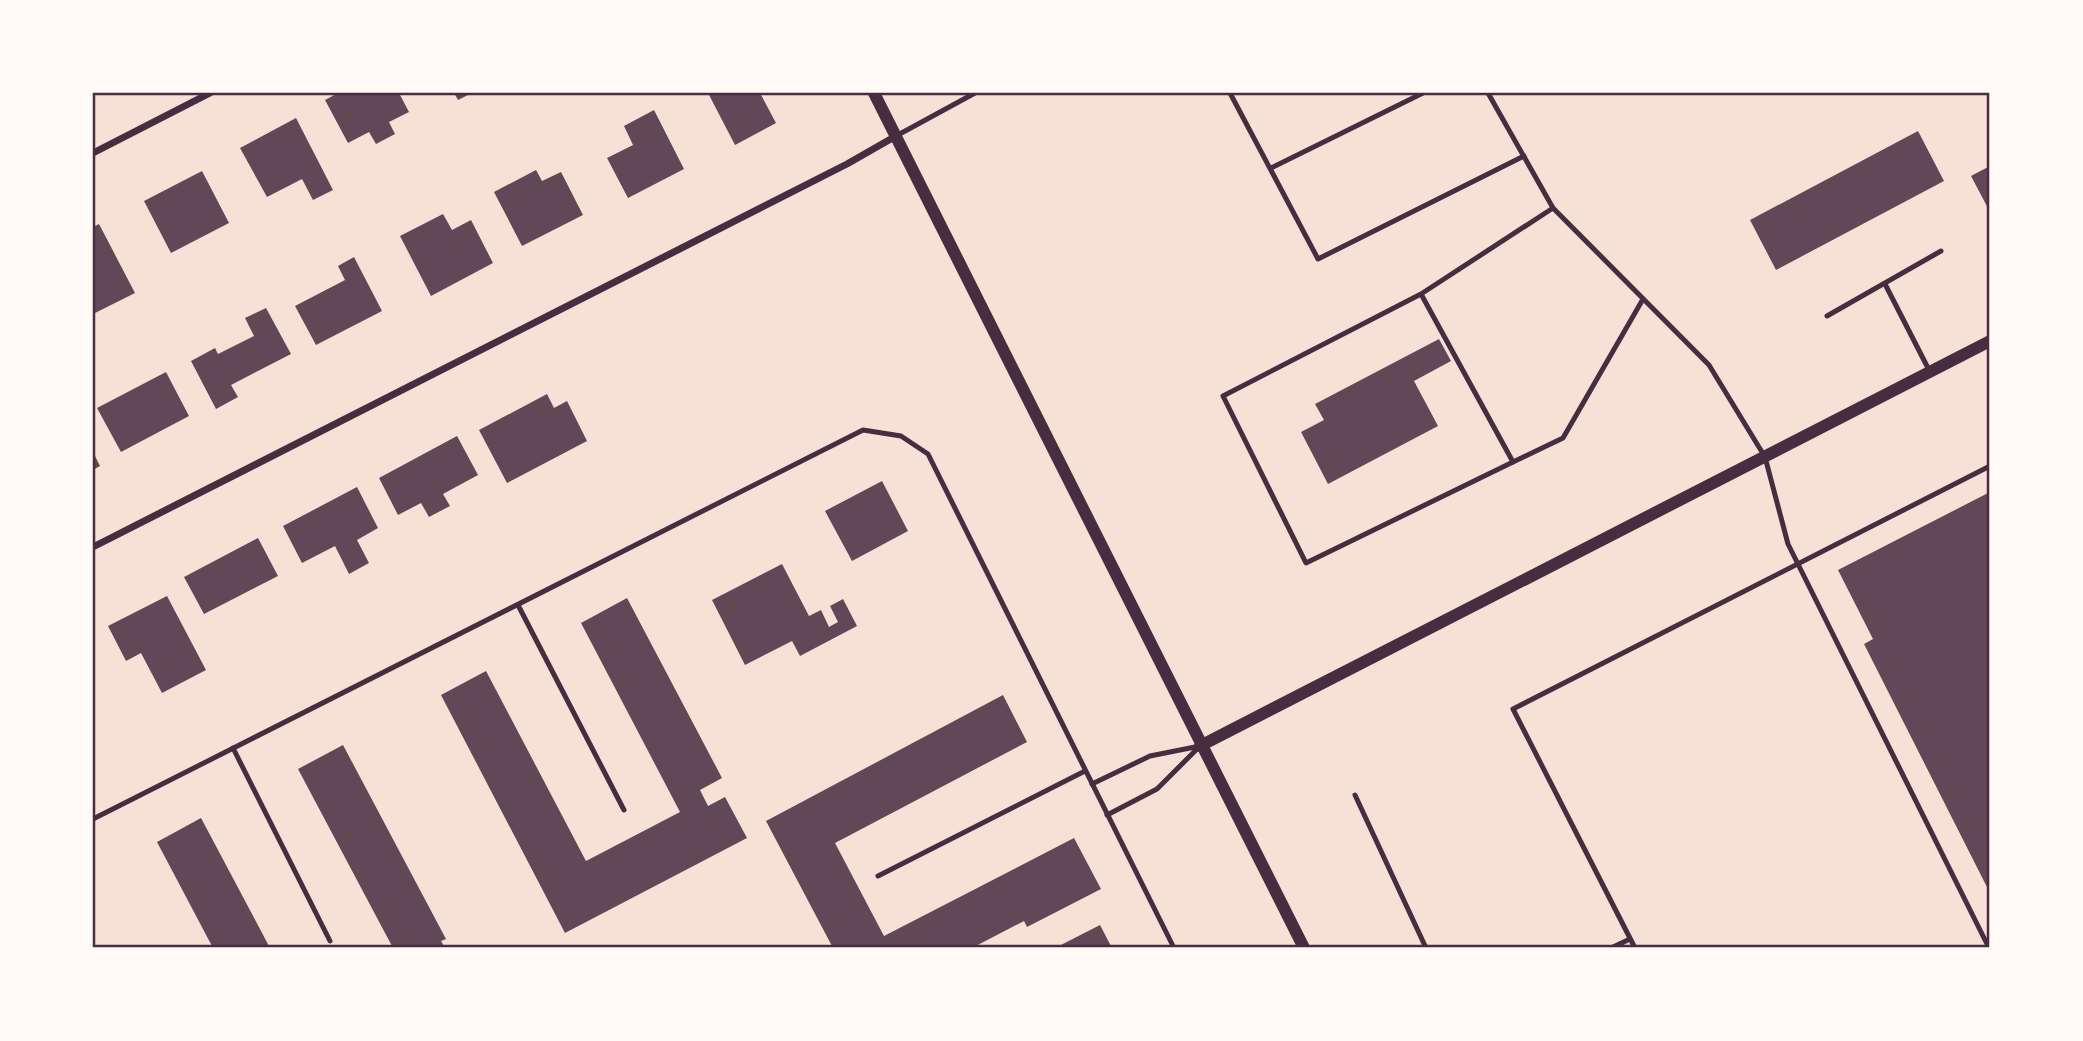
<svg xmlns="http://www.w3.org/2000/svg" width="2083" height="1041" viewBox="0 0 2083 1041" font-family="'Noto Sans',sans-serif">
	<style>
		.building { fill: #644757 }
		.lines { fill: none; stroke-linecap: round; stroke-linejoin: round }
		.service { stroke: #4a2c40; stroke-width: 5 }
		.minor { stroke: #4a2c40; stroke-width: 7 }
		.tertiary { stroke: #4a2c40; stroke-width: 12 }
		.neatline { fill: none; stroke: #4a2c40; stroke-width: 2.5 }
	</style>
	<rect width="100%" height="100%" fill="#f7e1d7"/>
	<!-- building -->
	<g class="building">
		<path d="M338,93H399L409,112L389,122L395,134L376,144L369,132L348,143L325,100Z"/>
		<path d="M454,93H472L458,100Z"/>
		<path d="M708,93H760L776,123L735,145Z"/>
		<path d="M654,110L684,169L628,198L607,158L633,145L624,126Z"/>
		<path d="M296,118L333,190L313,200L302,179L267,197L240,148Z"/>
		<path d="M1918,131L1944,181L1776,270L1750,220Z"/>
		<path d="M1990,166V212L1971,176Z"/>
		<path d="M536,170L542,181L561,172L583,215L522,246L494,192Z"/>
		<path d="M202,171L229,223L171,253L144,201Z"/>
		<path d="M443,214L452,230L471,220L493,263L431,296L400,236Z"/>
		<path d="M99,224L135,293L93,314V227Z"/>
		<path d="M354,257L382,311L316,345L295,306L345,280L338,266Z"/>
		<path d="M266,308L291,354L231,385L238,397L216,409L191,361L215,348L218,354L254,336L245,318Z"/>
		<path d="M1439,339L1451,361L1414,381L1438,426L1328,484L1301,432L1324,420L1315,404Z"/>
		<path d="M166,372L189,416L121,452L97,408Z"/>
		<path d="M547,394L554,408L567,401L587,441L507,483L479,430Z"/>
		<path d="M457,436L478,475L443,494L450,506L429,517L421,503L398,515L379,478Z"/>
		<path d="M93,452L100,466L93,470Z"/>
		<path d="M882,481L908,531L852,561L825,511Z"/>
		<path d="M357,487L378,528L357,540L369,563L349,574L335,546L302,563L283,526Z"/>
		<path d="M1990,492V893L1864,644L1873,639L1838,570Z"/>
		<path d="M258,538L278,576L204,614L184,577Z"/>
		<path d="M782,564L809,616L821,610L829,627L838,622L830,606L843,599L857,626L800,656L792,641L745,665L712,600Z"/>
		<path d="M167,596L206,670L162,693L141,653L126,661L108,626Z"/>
		<path d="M627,598L722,778L700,790L708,806L725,797L747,838L565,933L441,695L486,671L586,861L680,812L581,623Z"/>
		<path d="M1003,695L1027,742L835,843L884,936L1074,838L1101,889L1027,927L1024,921L972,948H833L766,821Z"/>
		<path d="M343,745L446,939L441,941L445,948H393L298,769Z"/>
		<path d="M201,818L270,948H213L157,842Z"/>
		<path d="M1100,925L1112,948H1055Z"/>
	</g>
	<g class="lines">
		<!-- service -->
		<g class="service">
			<path d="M1230,93L1318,259L1524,156"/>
			<path d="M1488,93L1553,208L1709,365L1765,457L1788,544L1989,948"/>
			<path d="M896,136L975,93"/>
			<path d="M1271,168L1423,93"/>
			<path d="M1885,284L1930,372"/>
			<path d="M1421,294L1513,462L1306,563L1223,396L1421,294L1553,208"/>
			<path d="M1827,316L1941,251"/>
			<path d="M1513,462L1563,438L1643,299"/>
			<path d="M518,605L624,810"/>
			<path d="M233,748L330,941"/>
			<path d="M1092,784L1150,756L1200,746"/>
			<path d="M1355,795L1426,948"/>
			<path d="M1107,815L1157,789L1200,746"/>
			<path d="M93,819L863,430L901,436L928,454L1174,948"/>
			<path d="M878,876L1085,771"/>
			<path d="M1611,948L1630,939"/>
			<path d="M1635,948L1513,709L1990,466"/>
		</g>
		<!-- minor -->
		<g class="minor">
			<path d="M93,153L210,93"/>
			<path d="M93,547L847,164L896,136"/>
		</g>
		<!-- tertiary -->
		<g class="tertiary">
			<path d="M874,93L1304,948"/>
			<path d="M1200,746L1990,341"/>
		</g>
	</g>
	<!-- border -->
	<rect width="2083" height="1041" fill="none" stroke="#fffaf5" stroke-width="189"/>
	<rect x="94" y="94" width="1894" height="852" class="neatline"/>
</svg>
